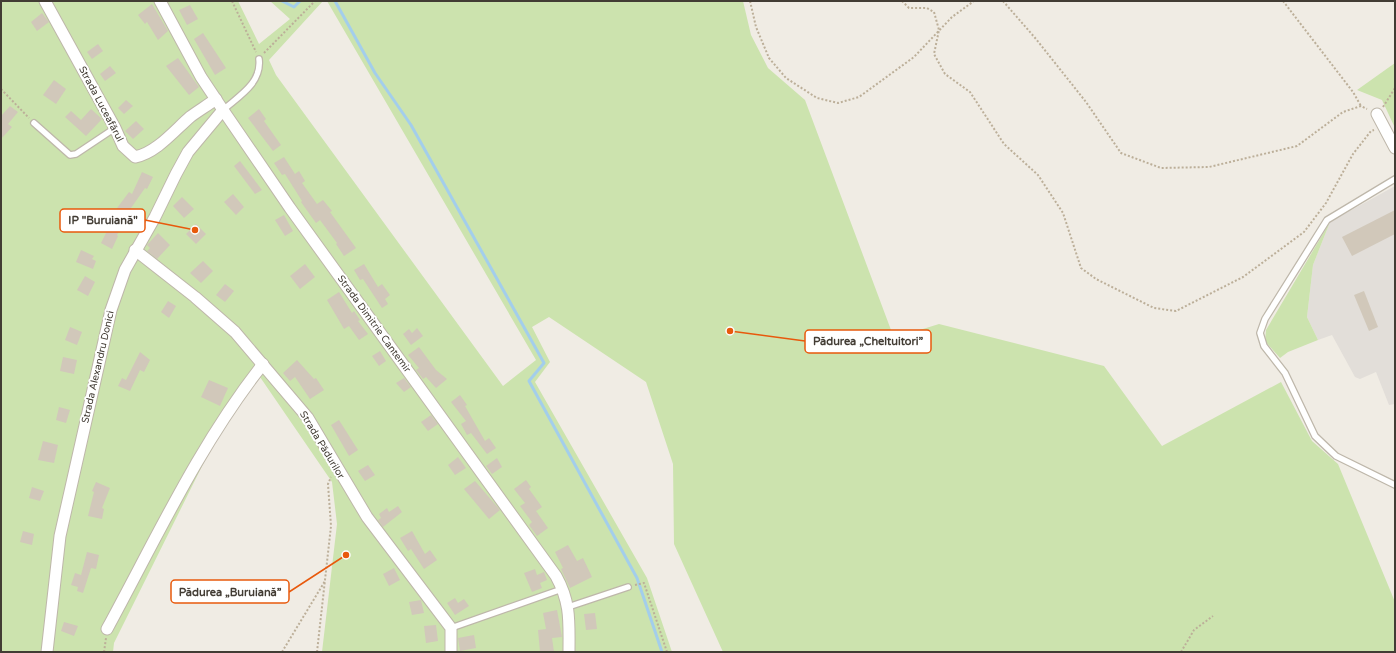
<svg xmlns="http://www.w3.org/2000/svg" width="1396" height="653" viewBox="0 0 1396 653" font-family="'Varela Round',sans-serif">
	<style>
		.industrial { fill: #e2ded9 }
		.green { fill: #cce3ae }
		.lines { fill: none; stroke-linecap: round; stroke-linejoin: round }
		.stream { stroke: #a3ceeb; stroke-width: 3 }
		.building { fill: #d1c8ba }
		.service-casing { stroke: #beb7aa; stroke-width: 8 }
		.minor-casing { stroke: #beb7aa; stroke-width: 13 }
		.path { stroke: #bcaf99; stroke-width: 2; stroke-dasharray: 2 2; stroke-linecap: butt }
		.service { stroke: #fff; stroke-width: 5.5 }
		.minor { stroke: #fff; stroke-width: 11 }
		.labels { text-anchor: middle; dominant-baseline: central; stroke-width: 4; stroke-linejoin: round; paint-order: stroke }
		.street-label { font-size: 10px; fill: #423c34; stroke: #fff }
		.leader { fill: none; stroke: #e8590c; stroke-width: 1.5 }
		.callout-dot { fill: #e8590c; stroke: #fff; stroke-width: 1.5 }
		.callout { fill: #fff; stroke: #e8590c; stroke-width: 1.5 }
		.callout-label { font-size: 11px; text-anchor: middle; font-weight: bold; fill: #423c34 }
	</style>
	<rect width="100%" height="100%" fill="#f0ece4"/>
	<!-- industrial -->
	<path class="industrial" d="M1395,186V404L1389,405L1376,372L1360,379L1355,377L1332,335L1318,340L1307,317L1313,265L1330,222Z"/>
	<!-- green -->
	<g class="green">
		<path d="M1,1H238L259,44L290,19L270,1H323L269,60L276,75L503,386L536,360L327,1H743L751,35L768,68L805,100L894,338L939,324L1104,366L1162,446L1281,382L1312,441L1338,464L1395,602V652H723L674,544L673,464L646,382L549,317L532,327L550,362L535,382L647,578L672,652H322L337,524L332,482L260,377L221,428L114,643L113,652H1Z"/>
		<path d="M1395,63V128L1382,100L1357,90Z"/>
		<path d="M1330,222L1313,265L1307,317L1318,340L1288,352L1280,358L1265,341L1266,330Z"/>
	</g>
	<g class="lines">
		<!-- stream -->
		<g class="stream">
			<path d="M282,1L294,7L300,1"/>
			<path d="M335,1L375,73L411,125L544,363L529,381L637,578L662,652"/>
		</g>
	</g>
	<!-- building -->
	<g class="building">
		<path d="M152,4L168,31L158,40L147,22L145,24L138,15Z"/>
		<path d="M190,5L198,19L187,25L179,10Z"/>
		<path d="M42,13L49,22L37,31L31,22Z"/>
		<path d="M203,33L226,68L215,75L194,39Z"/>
		<path d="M98,44L103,51L92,59L87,52Z"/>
		<path d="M178,58L199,87L189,95L166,66Z"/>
		<path d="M110,66L116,73L105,81L100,74Z"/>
		<path d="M54,80L66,89L56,104L43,95Z"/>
		<path d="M126,100L133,106L124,114L118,108Z"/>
		<path d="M10,106L18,112L8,124L12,127L1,139V116Z"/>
		<path d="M91,109L102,119L86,136L65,117L71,111L81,120Z"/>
		<path d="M259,109L266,119L264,121L281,145L273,151L248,118Z"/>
		<path d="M136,121L144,129L133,139L125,131Z"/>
		<path d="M284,157L295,174L299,171L305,181L302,183L317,204L323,200L332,211L330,212L356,248L344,256L336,244L337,243L320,220L316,223L301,202L302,201L285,174L282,175L274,163Z"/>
		<path d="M240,161L262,190L255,194L234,166Z"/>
		<path d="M142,172L153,177L147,189L145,188L124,218L126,219L117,235L118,236L112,249L101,243L110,225L106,223L129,192L132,194Z"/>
		<path d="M233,194L244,207L236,215L224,202Z"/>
		<path d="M182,197L194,209L184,218L173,206Z"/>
		<path d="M1395,210V234L1352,256L1342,237Z"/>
		<path d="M284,215L293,231L285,236L275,220Z"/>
		<path d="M196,224L206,234L196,244L186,234Z"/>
		<path d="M158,233L170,245L157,259L147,251L150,248L147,245Z"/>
		<path d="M81,250L94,256L92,259L96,261L93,269L76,262Z"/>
		<path d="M203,261L213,271L201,283L190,273Z"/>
		<path d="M305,264L315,277L300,289L290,276Z"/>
		<path d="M364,264L378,287L382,284L390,295L385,299L388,304L382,308L363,279L360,280L354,270Z"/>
		<path d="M85,276L95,282L88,296L77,290Z"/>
		<path d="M225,284L234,291L225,302L216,295Z"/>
		<path d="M1364,291L1378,327L1369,331L1354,295Z"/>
		<path d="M339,292L352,313L354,311L360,320L358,321L368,334L359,340L349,326L344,329L327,300Z"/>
		<path d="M168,301L176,306L169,318L161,312Z"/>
		<path d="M70,327L82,332L77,345L65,340Z"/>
		<path d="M417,328L423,336L411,345L403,334L409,329L412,333Z"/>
		<path d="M419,347L436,370L447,379L436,388L426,377L423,379L416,370L419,368L408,355Z"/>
		<path d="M380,351L386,361L379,366L372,356Z"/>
		<path d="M140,352L150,360L144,372L140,370L130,391L118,386L122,378L126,380Z"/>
		<path d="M63,357L77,360L74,374L60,371Z"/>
		<path d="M297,360L314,379L316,378L324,390L310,399L295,377L290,381L283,373Z"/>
		<path d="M404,378L411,387L404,392L396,383Z"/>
		<path d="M209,380L228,388L220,406L201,397Z"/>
		<path d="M460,395L467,405L465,406L485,441L489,438L496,448L487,454L471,433L467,435L461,424L466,421L451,402Z"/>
		<path d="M59,407L70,410L66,423L56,420Z"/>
		<path d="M431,415L438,424L428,431L421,422Z"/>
		<path d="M339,420L358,450L349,456L331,425Z"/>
		<path d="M43,441L58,445L54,463L38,460Z"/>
		<path d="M458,457L466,468L455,475L448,465Z"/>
		<path d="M497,458L502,467L492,474L486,466Z"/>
		<path d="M368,465L375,475L365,481L358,471Z"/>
		<path d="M526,480L531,487L529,489L542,507L536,511L548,528L537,536L529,525L532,522L520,506L525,503L514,489Z"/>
		<path d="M475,481L500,510L489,519L464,489Z"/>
		<path d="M96,482L110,488L102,508L104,509L102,519L88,516L94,492L92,491Z"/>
		<path d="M32,487L44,491L40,501L29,498Z"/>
		<path d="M398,506L402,512L383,527L378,520L381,518L379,514L387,508L389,512Z"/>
		<path d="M23,531L34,534L32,545L20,542Z"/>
		<path d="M412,531L425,554L430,550L437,560L424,569L411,549L408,551L400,538Z"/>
		<path d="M568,545L577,561L583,558L592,577L570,588L561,569L563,568L555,552Z"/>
		<path d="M87,552L99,555L96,569L91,568L83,593L77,591L78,587L71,585L75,573L81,575Z"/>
		<path d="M394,568L400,580L389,586L383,574Z"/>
		<path d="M535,569L537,575L544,572L547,580L540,583L542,588L532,592L524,573Z"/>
		<path d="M455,598L458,603L464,599L469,606L455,615L447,603Z"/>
		<path d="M421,600L424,613L412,615L409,602Z"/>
		<path d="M557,610L562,637L552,638L554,652H540L538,630L546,629L543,613Z"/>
		<path d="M595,613L597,629L586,630L584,614Z"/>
		<path d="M64,622L78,626L74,636L61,631Z"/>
		<path d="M436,625L438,641L426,643L424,626Z"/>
		<path d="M474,635L476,648L460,651L458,638Z"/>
	</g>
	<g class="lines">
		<defs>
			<g id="service">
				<path d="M223,110C239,96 262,83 259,59"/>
				<path d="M34,123L70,155L76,154L115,128"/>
				<path d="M1395,179L1327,220L1265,319L1260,333L1264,346L1285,373L1315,436L1336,456L1395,485"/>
				<path d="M568,607L628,587"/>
				<path d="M451,628L562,589"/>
			</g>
			<g id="minor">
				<path d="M45,1L115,128L123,146L135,157C156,153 174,131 190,117C198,111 208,105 216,99"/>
				<path d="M160,1L201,77L223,110L290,208L556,576C571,603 569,622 569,652"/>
				<path d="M1377,114L1395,148"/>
				<path d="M135,250L195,297L235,332L308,418L367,517L451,628V652"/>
				<path d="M107,629C156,539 199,445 263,364"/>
				<path d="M47,652L60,536L111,310L125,270L155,217L176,174L188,152L223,110"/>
			</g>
		</defs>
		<!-- service casing -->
		<use href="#service" class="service-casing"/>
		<!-- minor casing -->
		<use href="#minor" class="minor-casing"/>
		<!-- path -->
		<g class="path">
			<path d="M232,1L256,52"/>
			<path d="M750,1L756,27L769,58L786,78L817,98L838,103L859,97L914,57L952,17L974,1"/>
			<path d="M902,1L909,8H927L934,12L939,30L934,54L945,74L970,92L1004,144L1038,175L1063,213L1081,268L1096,279L1154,308L1176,311L1243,277L1304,232L1326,203L1353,154L1371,131L1374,130"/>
			<path d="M1003,1L1036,39L1086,102L1121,153L1161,168L1209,167L1297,146L1343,112L1361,106L1367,109"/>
			<path d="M1283,1L1353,92L1361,106"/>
			<path d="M264,53L315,1"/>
			<path d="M1,89L29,118"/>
			<path d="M1383,107L1395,88"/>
			<path d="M635,585L644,583L667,652"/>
			<path d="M104,652L106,638"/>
			<path d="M282,652L325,581"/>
			<path d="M317,652L331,526L328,484L331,477"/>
			<path d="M1181,652L1194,630L1213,616"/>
		</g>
		<!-- service -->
		<use href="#service" class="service"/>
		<!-- minor -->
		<use href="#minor" class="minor"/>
	</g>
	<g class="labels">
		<!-- street labels -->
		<g class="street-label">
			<text transform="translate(101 104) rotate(62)">Strada Luceafărul</text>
			<text transform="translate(374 324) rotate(54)">Strada Dimitrie Cantemir</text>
			<text transform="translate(98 367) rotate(-77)">Strada Alexandru Donici</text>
			<text transform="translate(322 445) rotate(59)">Strada Pădurilor</text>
		</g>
	</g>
	<!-- callouts -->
	<path class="leader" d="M195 230L145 220M730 331L805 341M346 555L289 592"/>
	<g class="callout-dot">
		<circle cx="195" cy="230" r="4"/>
		<circle cx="730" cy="331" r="4"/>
		<circle cx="346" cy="555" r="4"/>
	</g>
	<g class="callout">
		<rect x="60" y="209" width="85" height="23" rx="4"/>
		<rect x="805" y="330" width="126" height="23" rx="4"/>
		<rect x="171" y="580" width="118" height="23" rx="4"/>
	</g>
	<g class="callout-label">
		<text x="103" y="224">IP "Buruiană"</text>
		<text x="868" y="345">Pădurea „Cheltuitori”</text>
		<text x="230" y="596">Pădurea „Buruiană”</text>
	</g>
	<!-- border -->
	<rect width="1396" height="653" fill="none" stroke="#423c34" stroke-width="4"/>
</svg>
